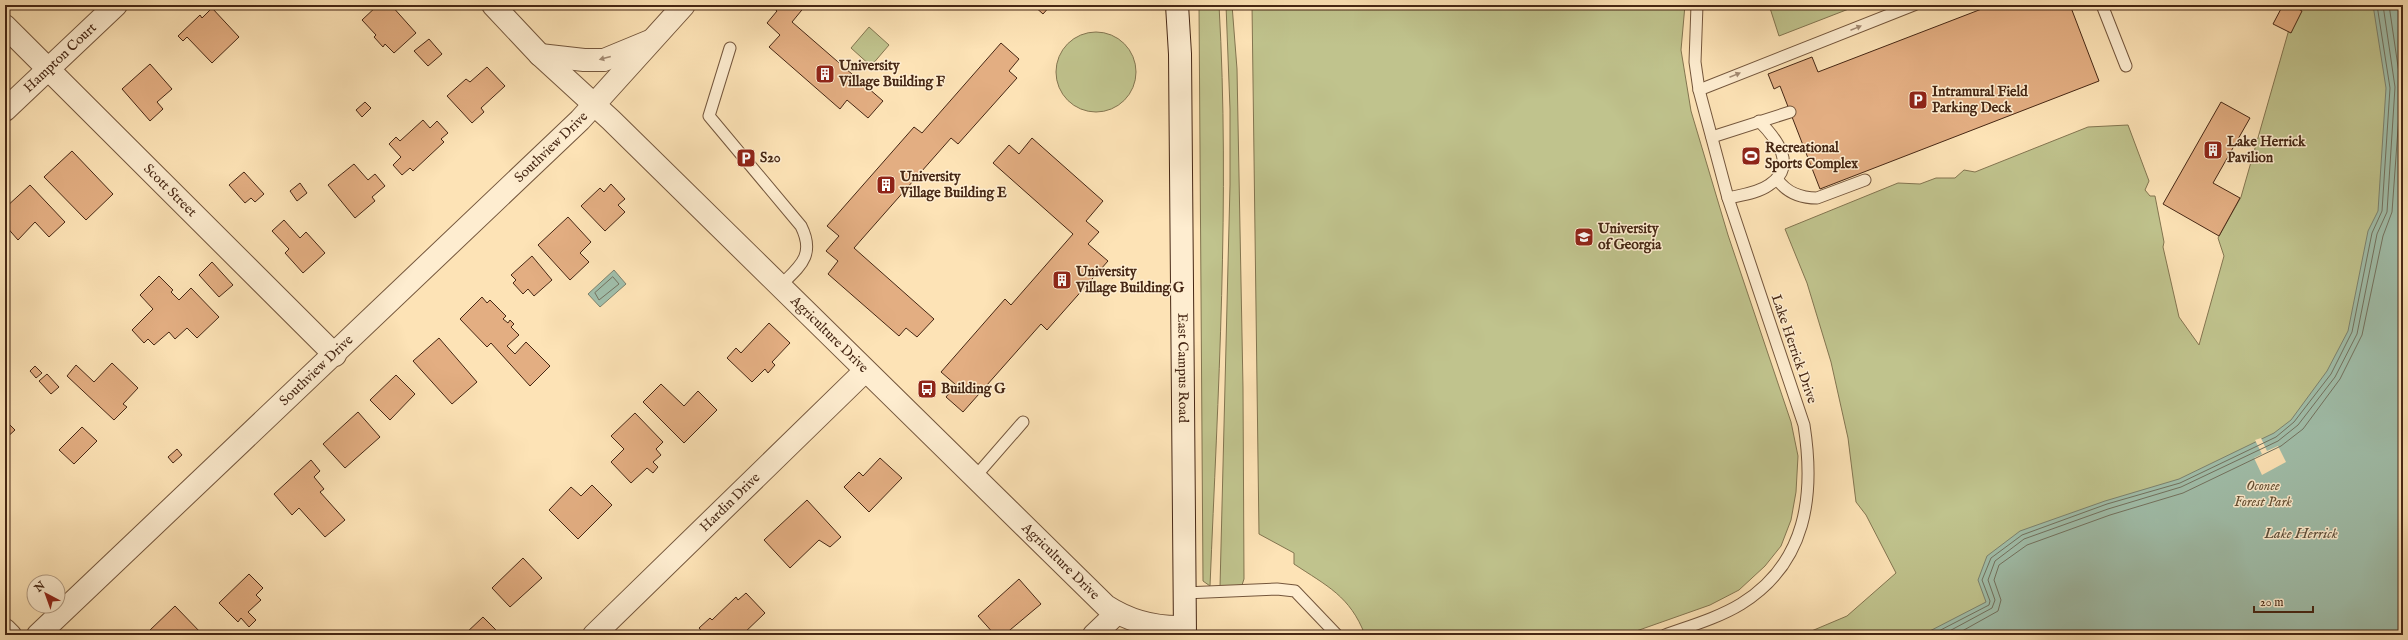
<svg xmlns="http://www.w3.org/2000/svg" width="2408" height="640" viewBox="0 0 2408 640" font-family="'IM FELL English',serif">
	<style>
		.green { fill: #c0c38d; stroke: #837550 }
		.water { fill: #a0beaa; stroke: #7c826e }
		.pier { fill: #fde3b6 }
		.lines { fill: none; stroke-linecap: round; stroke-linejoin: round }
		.shore { stroke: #73725f; stroke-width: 1 }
		.building { fill: #e3ae82; stroke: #462714 }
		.service-casing { stroke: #74563c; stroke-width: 13 }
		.minor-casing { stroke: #74563c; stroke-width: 24 }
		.tertiary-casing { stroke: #74563c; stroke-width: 24 }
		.secondary-casing { stroke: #462714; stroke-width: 24 }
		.service { stroke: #feedd0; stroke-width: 11 }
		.minor { stroke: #feedd0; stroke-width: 22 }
		.tertiary { stroke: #feedd0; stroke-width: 22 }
		.secondary { stroke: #feedd0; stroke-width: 22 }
		.oneway { fill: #a28a72 }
		.labels { text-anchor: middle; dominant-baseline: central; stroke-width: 3; stroke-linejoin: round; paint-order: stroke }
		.street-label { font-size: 14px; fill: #462714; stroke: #feedd0 }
		.poi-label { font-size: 14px; font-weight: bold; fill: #462714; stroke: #feedd0; text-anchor: start }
		.park-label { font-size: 14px; font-style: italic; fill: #644e32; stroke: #feedd0 }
		.water-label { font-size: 15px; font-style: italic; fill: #5c4d3a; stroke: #feedd0 }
	</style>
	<rect width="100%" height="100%" fill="#fde3b6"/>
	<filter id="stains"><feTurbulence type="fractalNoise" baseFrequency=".005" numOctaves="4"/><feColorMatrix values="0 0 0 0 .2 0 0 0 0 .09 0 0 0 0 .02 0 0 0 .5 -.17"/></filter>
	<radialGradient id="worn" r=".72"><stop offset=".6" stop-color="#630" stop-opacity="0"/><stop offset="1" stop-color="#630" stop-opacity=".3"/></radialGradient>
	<!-- green -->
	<g class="green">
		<path d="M1199,5H1219C1230,198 1218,393 1210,586L1203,581Z"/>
		<path d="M1226,5H1232L1237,69L1243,388L1244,579L1242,585L1220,587L1230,185V109Z"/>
		<path d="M1252,5H1685L1681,50L1691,111L1728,235L1791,422L1798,456L1796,492L1791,520L1781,546L1765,566L1739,590L1710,605L1625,635H1365C1350,596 1327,586 1294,564V553L1259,534Z"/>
		<path d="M1769,5H1859L1779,36Z"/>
		<path d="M2296,5H2403V635H1927L1926,633L1922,635H1802L1847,616L1896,573L1866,515L1856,502L1848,438L1831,362L1807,283L1785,229L1898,183L1920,184L1936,178H1955L1964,170L1975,172L2088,127L2128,125L2149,181L2145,190L2150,196H2155L2164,242L2163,247L2179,317L2199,345L2224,256L2218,238L2241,197Z"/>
		<path d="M869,27L889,45L871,66L851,48Z"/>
		<circle cx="1096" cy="72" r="40"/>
	</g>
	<!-- water -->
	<g class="water">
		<path d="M2373,5H2403V635H1922L1986,602L1978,580L1987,556L2020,531L2105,501L2179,479L2274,433L2291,420L2327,371L2348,331L2368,231L2378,211L2386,88Z"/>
		<path d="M614,270L626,284L600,307L588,294Z"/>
	</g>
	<!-- pier -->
	<path class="pier" d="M2261,438L2267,451L2278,446L2286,462L2262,475L2254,458L2262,454L2255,440Z"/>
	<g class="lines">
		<!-- shore -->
		<g class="shore">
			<path d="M613,277L619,284L599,300L595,293Z"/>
			<path d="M1931,635L1989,605L1990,601L1982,580L1991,558L2022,535L2107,504L2180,483L2276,437L2294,422L2331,374L2352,332L2372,233L2382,211L2390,88L2377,5"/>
			<path d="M1942,635L1992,608L1995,600L1988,580L1995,561L2024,539L2108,509L2181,487L2278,441L2298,425L2335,377L2357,334L2377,234L2387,212L2395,87L2383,5"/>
			<path d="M1955,635L1998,611L2001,600L1994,580L1999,565L2027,545L2110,515L2183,493L2281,446L2303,429L2340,379L2362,335L2383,236L2392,212L2401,87L2389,5"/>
		</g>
	</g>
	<!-- building -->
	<g class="building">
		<path d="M378,5H391L416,33L394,53L385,44L383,47L374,37L376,35L362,20Z"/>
		<path d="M770,5H806L792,22L883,101L868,118L847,100L840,109L769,47L780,35L767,23L777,11Z"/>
		<path d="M1033,5H1051L1043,14Z"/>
		<path d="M1992,5H2070L2099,81L1820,189L1780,86L1774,89L1768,74L1812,57L1818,72Z"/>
		<path d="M2283,5H2291L2302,11L2291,33L2273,24Z"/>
		<path d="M212,8L239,37L212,63L187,37L183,41L178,36L200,15L202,18Z"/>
		<path d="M429,39L442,54L428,66L414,51Z"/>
		<path d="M1001,43L1019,59L1009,71L1017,78L958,144L951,138L854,248L934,319L917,337L906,328L899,336L828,274L838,261L826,251L839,236L827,226L914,127L922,133Z"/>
		<path d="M150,64L172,89L157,102L163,109L150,121L122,89Z"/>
		<path d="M487,67L505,86L481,108L484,112L472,123L447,96L466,79L470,82Z"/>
		<path d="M365,102L371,108L362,117L356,110Z"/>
		<path d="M2221,102L2250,118L2213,183L2240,198L2219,236L2163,204Z"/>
		<path d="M423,120L430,128L437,121L448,133L441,139L444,142L413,171L410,168L402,175L393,165L401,157L389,144L396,137L400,141Z"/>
		<path d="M1032,138L1103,201L1086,221L1099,232L1088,244L1108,261L1047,330L1041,324L963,412L946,397L956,385L941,372L1005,299L1011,305L1073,234L993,163L1009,145L1019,154Z"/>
		<path d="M72,151L113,194L86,220L44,177Z"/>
		<path d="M354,164L368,180L375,174L385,186L372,197L375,201L355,218L328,185Z"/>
		<path d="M244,172L264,194L255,202L251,198L245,203L229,185Z"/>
		<path d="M300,183L307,193L297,201L290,191Z"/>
		<path d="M611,184L625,199L618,205L625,212L605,231L581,206L600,188L604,192Z"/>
		<path d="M30,185L65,222L49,237L35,222L18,240L5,225V208Z"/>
		<path d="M568,217L591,242L580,253L589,262L570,280L538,245Z"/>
		<path d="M284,220L300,238L306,232L325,253L303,273L285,253L289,249L272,231Z"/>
		<path d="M532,256L552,280L534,296L528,289L523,294L513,283L516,280L511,275Z"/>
		<path d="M212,262L233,285L219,297L199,275Z"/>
		<path d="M159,276L173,290L171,292L179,300L191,288L219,317L197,338L187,328L175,339L169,332L154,345L148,339L144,343L132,330L153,309L140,295Z"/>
		<path d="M482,297L487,303L490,300L506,316L503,319L508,323L510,320L514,324L511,327L519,335L507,346L515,354L526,342L550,366L530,386L491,343L487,347L460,319Z"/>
		<path d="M769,323L790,343L772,362L775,365L768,373L765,369L752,382L727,358L736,348L741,353Z"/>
		<path d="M439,338L477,382L452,404L413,361Z"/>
		<path d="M112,363L138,388L123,404L127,407L114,420L67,376L76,365L94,382Z"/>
		<path d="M35,366L42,373L36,378L30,371Z"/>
		<path d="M47,374L59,387L51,394L39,381Z"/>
		<path d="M396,375L415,394L390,420L370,400Z"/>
		<path d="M661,384L684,406L698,391L717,410L684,443L643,402Z"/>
		<path d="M358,412L380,437L345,468L323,444Z"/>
		<path d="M635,413L663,442L656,449L661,455L653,462L658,467L653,473L647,468L631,483L611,462L624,449L611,436Z"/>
		<path d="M5,420L15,430L5,439Z"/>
		<path d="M82,427L97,441L74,464L59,450Z"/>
		<path d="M177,449L182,455L173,463L168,457Z"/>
		<path d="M880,458L902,478L869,512L844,487L859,472L863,476Z"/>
		<path d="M311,460L320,471L314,477L324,489L320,492L345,520L325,537L299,508L292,515L274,494Z"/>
		<path d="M592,485L612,505L578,539L549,510L571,487L581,496Z"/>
		<path d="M807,500L841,537L830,547L819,540L790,568L764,540Z"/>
		<path d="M523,558L542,578L510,607L492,588Z"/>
		<path d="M249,574L263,588L256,595L261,600L248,612L256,620L249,627L241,618L238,622L219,603Z"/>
		<path d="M1019,579L1041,604L1004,635H995L978,616Z"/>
		<path d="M746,593L765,613L742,635H705L699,628L710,618L712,620L736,597L738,600Z"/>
		<path d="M175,606L203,635H151L148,632Z"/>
		<path d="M483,617L501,635H464Z"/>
	</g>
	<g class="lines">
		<defs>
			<g id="service">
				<path d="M2102,5L2126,66"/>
				<path d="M730,48L709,116L801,226C816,256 799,267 780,286"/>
				<path d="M1699,90L1914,5"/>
				<path d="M1712,137L1790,112"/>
				<path d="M1777,179C1787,193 1800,198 1817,198L1865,180"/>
				<path d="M1728,198C1741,195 1758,193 1769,185C1798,166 1777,139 1759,121"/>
				<path d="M975,477L1023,422"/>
				<path d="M1184,593L1277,589L1295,591L1337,635"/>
				<path d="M1665,635C1690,626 1718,618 1741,604C1807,563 1815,495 1804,425L1728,198L1699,90L1695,62L1697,5"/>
			</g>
			<g id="minor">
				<path id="s1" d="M493,5L540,55L611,120L1106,606C1129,621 1157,628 1184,627"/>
				<path id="s2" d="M5,26L335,355"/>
				<path id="s3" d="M5,110L116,5"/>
				<path d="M5,630L10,635"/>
				<path id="s4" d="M594,635L865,371"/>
				<path d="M1094,635L1117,613"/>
			</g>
			<g id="tertiary">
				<path d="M540,55L584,60H604L650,41"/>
				<path id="s5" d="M38,635L580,120L684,5"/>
			</g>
			<g id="secondary">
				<path id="s6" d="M1177,5L1180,54L1185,635"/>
			</g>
		</defs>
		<!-- service casing -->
		<use href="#service" class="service-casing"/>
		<!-- minor casing -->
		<use href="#minor" class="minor-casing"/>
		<!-- tertiary casing -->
		<use href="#tertiary" class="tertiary-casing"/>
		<!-- secondary casing -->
		<use href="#secondary" class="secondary-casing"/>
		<!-- service -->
		<use href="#service" class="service"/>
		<!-- minor -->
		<use href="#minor" class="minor"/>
		<!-- tertiary -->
		<use href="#tertiary" class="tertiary"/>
		<!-- secondary -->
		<use href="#secondary" class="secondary"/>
	</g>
	<!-- one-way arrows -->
	<defs><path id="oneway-solid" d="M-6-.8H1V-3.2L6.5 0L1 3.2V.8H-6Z"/></defs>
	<g class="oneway">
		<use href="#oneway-solid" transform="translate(1856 28) rotate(-22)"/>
		<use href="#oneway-solid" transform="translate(605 58) rotate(165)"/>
		<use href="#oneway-solid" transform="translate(1735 75) rotate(-22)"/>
	</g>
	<!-- icons -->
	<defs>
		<symbol id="building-square" viewBox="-11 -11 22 22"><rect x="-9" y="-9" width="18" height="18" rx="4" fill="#8f2418" stroke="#feedd0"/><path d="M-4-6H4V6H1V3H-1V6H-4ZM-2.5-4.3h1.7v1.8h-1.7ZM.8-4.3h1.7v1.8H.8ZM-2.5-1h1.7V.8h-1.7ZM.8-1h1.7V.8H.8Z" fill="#fff"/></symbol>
		<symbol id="parking-square" viewBox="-11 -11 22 22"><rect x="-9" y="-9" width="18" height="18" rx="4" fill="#8f2418" stroke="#feedd0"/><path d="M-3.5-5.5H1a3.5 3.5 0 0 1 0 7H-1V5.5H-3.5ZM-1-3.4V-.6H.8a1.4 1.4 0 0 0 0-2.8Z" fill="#fff"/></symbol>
		<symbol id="stadium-square" viewBox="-11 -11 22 22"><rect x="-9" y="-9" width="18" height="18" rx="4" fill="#8f2418" stroke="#feedd0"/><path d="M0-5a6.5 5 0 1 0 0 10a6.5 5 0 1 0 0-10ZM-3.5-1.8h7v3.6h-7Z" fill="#fff"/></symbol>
		<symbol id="university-square" viewBox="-11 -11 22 22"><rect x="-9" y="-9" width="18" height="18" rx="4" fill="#8f2418" stroke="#feedd0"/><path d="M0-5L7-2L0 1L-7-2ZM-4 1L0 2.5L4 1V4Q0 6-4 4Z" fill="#fff"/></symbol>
		<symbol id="bus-square" viewBox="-11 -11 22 22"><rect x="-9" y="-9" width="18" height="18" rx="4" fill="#8f2418" stroke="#feedd0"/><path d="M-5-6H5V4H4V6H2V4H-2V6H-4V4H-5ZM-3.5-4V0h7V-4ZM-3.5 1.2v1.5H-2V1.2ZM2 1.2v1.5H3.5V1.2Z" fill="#fff"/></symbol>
	</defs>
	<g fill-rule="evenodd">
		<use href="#building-square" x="814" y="63" width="22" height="22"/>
		<use href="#parking-square" x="1907" y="89" width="22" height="22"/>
		<use href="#building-square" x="2202" y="139" width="22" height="22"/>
		<use href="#stadium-square" x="1740" y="145" width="22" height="22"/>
		<use href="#parking-square" x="735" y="147" width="22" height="22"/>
		<use href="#building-square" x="875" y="174" width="22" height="22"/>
		<use href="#university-square" x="1573" y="226" width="22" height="22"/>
		<use href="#building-square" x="1051" y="269" width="22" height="22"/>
		<use href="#bus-square" x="916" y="378" width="22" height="22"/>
	</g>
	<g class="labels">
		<!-- street labels -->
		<g class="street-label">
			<text stroke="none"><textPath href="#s3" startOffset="76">Hampton Court</textPath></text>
			<text stroke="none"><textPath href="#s5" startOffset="708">Southview Drive</textPath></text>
			<text stroke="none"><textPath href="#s2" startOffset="233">Scott Street</textPath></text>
			<text stroke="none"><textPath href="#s1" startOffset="471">Agriculture Drive</textPath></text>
			<text transform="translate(1794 349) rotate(71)">Lake Herrick Drive</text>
			<text stroke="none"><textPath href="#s6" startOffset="363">East Campus Road</textPath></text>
			<text stroke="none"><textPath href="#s5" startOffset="384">Southview Drive</textPath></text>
			<text stroke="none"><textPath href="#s4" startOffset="190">Hardin Drive</textPath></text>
			<text stroke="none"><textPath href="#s1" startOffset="795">Agriculture Drive</textPath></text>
		</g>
		<!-- poi labels -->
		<g class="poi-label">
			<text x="839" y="66">University<tspan x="839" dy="16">Village Building F</tspan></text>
			<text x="1932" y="92">Intramural Field<tspan x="1932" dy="16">Parking Deck</tspan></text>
			<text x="2227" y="142">Lake Herrick<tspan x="2227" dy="16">Pavilion</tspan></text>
			<text x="1765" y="148">Recreational<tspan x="1765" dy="16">Sports Complex</tspan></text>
			<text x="760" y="158">S20</text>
			<text x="900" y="177">University<tspan x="900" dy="16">Village Building E</tspan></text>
			<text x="1598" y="229">University<tspan x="1598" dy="16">of Georgia</tspan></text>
			<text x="1076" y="272">University<tspan x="1076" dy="16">Village Building G</tspan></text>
			<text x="941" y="389">Building G</text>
		</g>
		<!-- park labels -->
		<g class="park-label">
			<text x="2263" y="486">Oconee<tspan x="2263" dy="16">Forest Park</tspan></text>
		</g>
		<!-- water labels -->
		<g class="water-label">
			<text x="2301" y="533">Lake Herrick</text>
		</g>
	</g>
	<!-- margin -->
	<rect width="2408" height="640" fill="none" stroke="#fde3b6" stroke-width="20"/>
	<rect x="6" y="6" width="2396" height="628" fill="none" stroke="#462714" stroke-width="2"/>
	<rect x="10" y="10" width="2388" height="620" fill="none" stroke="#462714"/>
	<!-- north arrow -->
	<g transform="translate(46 594) rotate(319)"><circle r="19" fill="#feedd0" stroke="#b49e85"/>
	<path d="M0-3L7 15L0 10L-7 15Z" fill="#8f2418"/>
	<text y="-6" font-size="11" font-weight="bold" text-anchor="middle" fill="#462714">N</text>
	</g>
	<!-- scale -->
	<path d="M2254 606v6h59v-6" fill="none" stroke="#462714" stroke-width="2"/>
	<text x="2260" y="606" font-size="12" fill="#462714" stroke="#feedd0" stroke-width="3" paint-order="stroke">20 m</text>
	<rect width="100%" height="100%" filter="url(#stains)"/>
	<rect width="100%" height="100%" fill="url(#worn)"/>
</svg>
